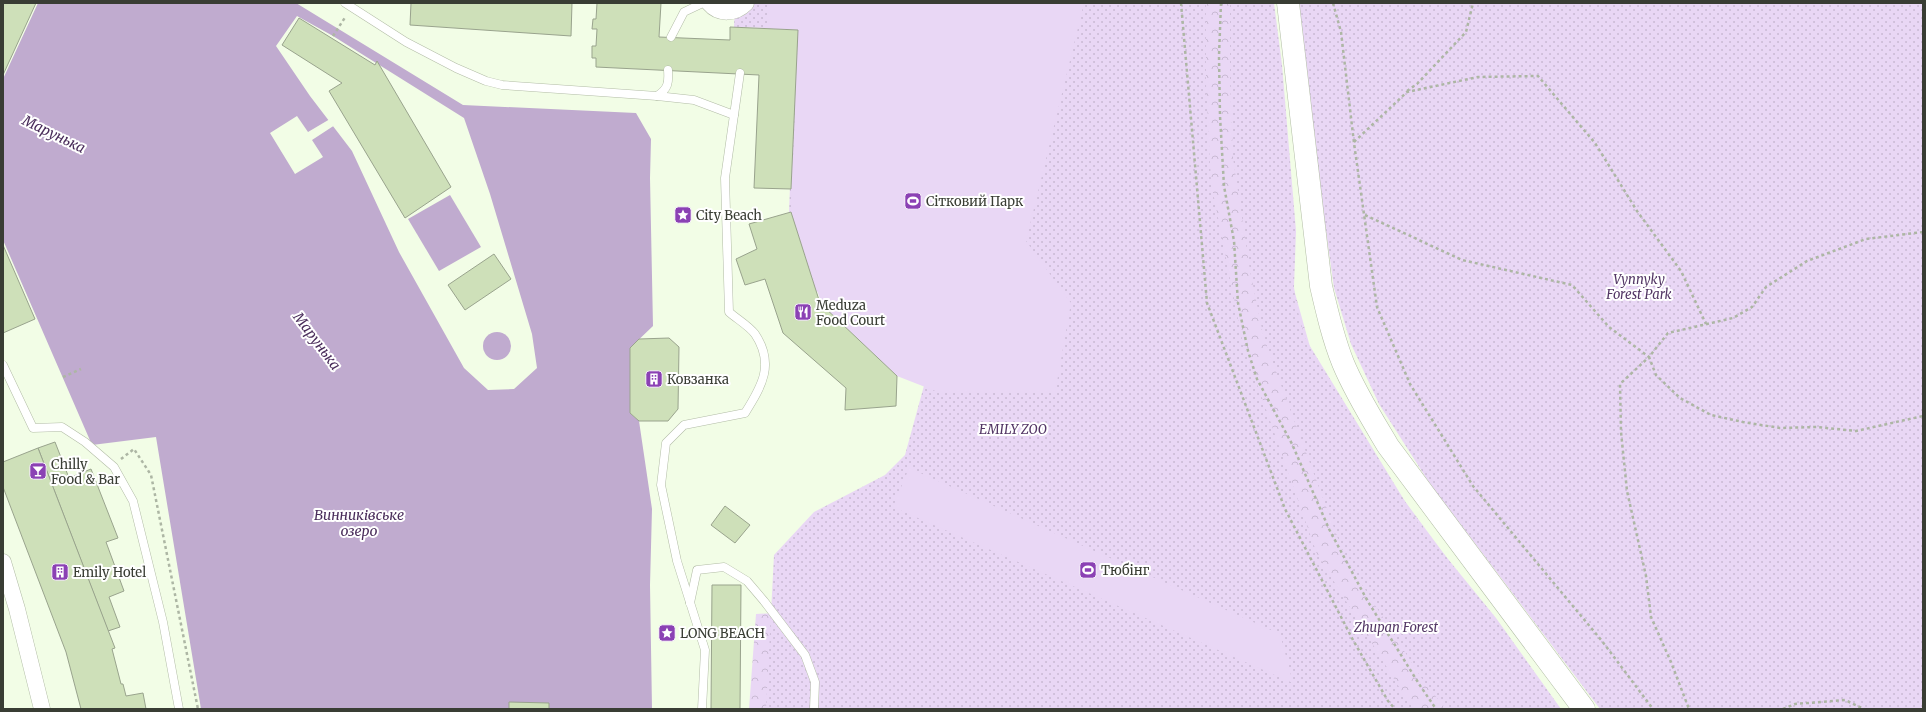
<svg xmlns="http://www.w3.org/2000/svg" width="1926" height="712" viewBox="0 0 1926 712" font-family="Merriweather,serif">
	<style>
		.forest { fill: url(#forest-crowns) }
		.park { fill: url(#park-dots) }
		.garden { fill: #e9d7f5 }
		.water { fill: #c0abcf; fill-rule: evenodd }
		.pier { fill: #f2fde6 }
		.building { fill: #cee0b9; stroke: #99a38d }
		.lines { fill: none; stroke-linecap: round; stroke-linejoin: round }
		.lane-casing { stroke: #b2bca6; stroke-width: 9 }
		.street-casing { stroke: #b2bca6; stroke-width: 17 }
		.primary-casing { stroke: #b2bca6; stroke-width: 23 }
		.path { stroke: #adb6a4; stroke-width: 2.5; stroke-dasharray: 3 3; stroke-linecap: butt }
		.lane { stroke: #fff; stroke-width: 8 }
		.street { stroke: #fff; stroke-width: 16 }
		.primary { stroke: #fff; stroke-width: 22 }
		.labels { text-anchor: middle; dominant-baseline: central; stroke-width: 4; stroke-linejoin: round; paint-order: stroke }
		.poi-label { font-size: 13px; fill: #393d34; stroke: #fff; text-anchor: start }
		.park-label { font-size: 13px; font-style: italic; fill: #533665; stroke: #fff }
		.water-label { font-size: 14px; font-style: italic; fill: #492c5a; stroke: #fff }
	</style>
	<defs>
		<pattern id="forest-crowns" width="20" height="18" patternUnits="userSpaceOnUse"><rect width="20" height="18" fill="#e9d7f5"/><path d="M2 6a3 3 0 1 1 6 0M12 15a3 3 0 1 1 6 0" fill="none" stroke="#c9b9d3"/></pattern>
		<pattern id="park-dots" width="8" height="8" patternUnits="userSpaceOnUse"><rect width="8" height="8" fill="#e9d7f5"/><path d="M2 2h.1M6 6h.1" fill="none" stroke="#c9b9d3" stroke-width="1.8" stroke-linecap="round"/></pattern>
	</defs>
	<rect width="100%" height="100%" fill="#f2fde6"/>
	<!-- forest -->
	<g class="forest">
		<path d="M1172,3H1269L1293,286L1312,354L1364,446L1559,709H1343L1277,540Z"/>
		<path d="M795,612L799,709H749L756,614Z"/>
	</g>
	<!-- park -->
	<g class="park">
		<path d="M735,3H1206V84L1211,182L1243,344L1317,554L1404,695L1416,709H766L774,555L814,512L885,475L905,455L925,382L813,288L789,212L796,29L734,27Z"/>
		<path d="M1230,3H1274L1282,65L1296,231L1294,287L1296,304L1305,338L1417,521L1496,618L1561,709H1446L1424,682L1352,569L1341,547L1264,339L1250,271L1233,158L1230,80Z"/>
		<path d="M1294,3H1923V709H1600L1430,484L1379,404L1351,344L1334,288Z"/>
	</g>
	<!-- garden -->
	<g class="garden">
		<path d="M769,3H1084L1026,241L1071,303L1055,393L938,392L897,376L822,305L791,212L798,30L768,29Z"/>
		<path d="M909,468L1280,634L1293,683L893,507Z"/>
	</g>
	<!-- water -->
	<g class="water">
		<path d="M38,3H296L463,105L636,113L651,139L650,178L653,326L630,348V413L639,421L652,509L650,585L652,709H201L156,437L92,445L3,240V79ZM297,16L333,36L464,118L490,194L532,334L537,368L514,389L488,390L464,368L399,252L352,151L310,96L276,46Z"/>
		<path d="M450,195L481,247L439,271L408,219Z"/>
		<circle cx="497" cy="346" r="14"/>
	</g>
	<!-- pier -->
	<path class="pier" d="M297,116L308,132L330,119L335,125L312,140L323,157L295,174L270,133Z"/>
	<!-- building -->
	<g class="building">
		<path d="M3,3H36L3,75Z"/>
		<path d="M411,3H572L571,36L410,25Z"/>
		<path d="M597,3H661L659,37L730,40V27L798,30L791,189L754,188L759,75L596,67V58H592V46H596L597,29H592L593,19H596Z"/>
		<path d="M299,18L375,65L377,61L451,187L405,218L329,91L342,83L282,45Z"/>
		<path d="M791,212L819,300L822,305L897,376L896,406L845,410L846,388L783,333L765,279L745,285L736,259L757,249L749,224Z"/>
		<path d="M3,245L35,319L3,333Z"/>
		<path d="M494,254L511,279L465,310L448,285Z"/>
		<path d="M669,338L679,347L678,409L668,421H639L630,413V348L639,339Z"/>
		<path d="M55,442L69,478L91,469L118,538L106,542L124,591L109,597L120,627L108,631L38,448Z"/>
		<path d="M38,448L115,648L112,649L121,684H123L126,696L143,693L146,709H81L66,652L3,487V462Z"/>
		<path d="M725,506L750,525L735,543L711,525Z"/>
		<path d="M712,585H741L740,709H711Z"/>
		<path d="M509,702L549,703V709H509Z"/>
	</g>
	<g class="lines">
		<defs>
			<g id="lane">
				<path d="M345,3L406,42L456,68L486,81L502,85L657,96C668,89 669,83 668,70"/>
				<path d="M671,37L684,12L703,3"/>
				<path d="M657,96L694,100L734,115"/>
				<path d="M3,365L33,428L62,427L85,442L114,467L133,501L163,622L179,709"/>
				<path d="M690,603L697,570L724,567L747,581L764,601L805,655L815,682L814,709"/>
				<path d="M702,709L705,650L677,561L661,485L666,443L684,425L745,413C762,386 775,364 755,334C749,326 737,319 729,312L725,178L740,73"/>
			</g>
			<g id="street">
				<path d="M709,3C719,15 735,14 746,3"/>
				<path d="M3,562L17,609L42,709"/>
			</g>
			<path id="primary" d="M1288,3L1321,286C1327,312 1333,338 1343,363C1355,392 1372,419 1388,446L1584,709"/>
		</defs>
		<!-- lane casing -->
		<use href="#lane" class="lane-casing"/>
		<!-- street casing -->
		<use href="#street" class="street-casing"/>
		<!-- primary casing -->
		<use href="#primary" class="primary-casing"/>
		<!-- path -->
		<g class="path">
			<path d="M1181,3L1207,303L1285,509L1353,640L1388,701L1395,709"/>
			<path d="M1221,3L1219,56L1220,116L1224,186L1234,241L1238,303L1248,351L1257,379L1292,444L1329,529L1367,600L1419,684L1436,709"/>
			<path d="M1333,3L1341,32L1354,143L1377,307L1410,384L1473,486L1602,641L1653,709"/>
			<path d="M333,36L346,16"/>
			<path d="M1407,91L1417,84L1466,32L1473,3"/>
			<path d="M1354,142L1407,92L1478,77L1538,76L1595,143L1637,211L1681,271L1706,324"/>
			<path d="M1365,215L1462,260L1572,285L1609,327L1649,357L1620,384L1621,432L1627,491L1646,576L1651,617L1671,662L1689,709"/>
			<path d="M1923,232L1866,239L1807,261L1766,287L1752,307L1733,318L1668,333L1649,357L1656,375L1680,398L1711,415L1743,422L1780,428L1817,427L1856,431L1923,416"/>
			<path d="M63,377L81,369"/>
			<path d="M121,459L134,449L151,475L198,709"/>
			<path d="M1783,709L1795,704L1845,700L1864,709"/>
		</g>
		<!-- lane -->
		<use href="#lane" class="lane"/>
		<!-- street -->
		<use href="#street" class="street"/>
		<!-- primary -->
		<use href="#primary" class="primary"/>
	</g>
	<!-- icons -->
	<defs>
		<symbol id="stadium-square" viewBox="-11 -11 22 22"><rect x="-9" y="-9" width="18" height="18" rx="4" fill="#8b41b4" stroke="#fff"/><path d="M0-5a6.5 5 0 1 0 0 10a6.5 5 0 1 0 0-10ZM-3.5-1.8h7v3.6h-7Z" fill="#fff"/></symbol>
		<symbol id="sight-square" viewBox="-11 -11 22 22"><rect x="-9" y="-9" width="18" height="18" rx="4" fill="#8b41b4" stroke="#fff"/><path d="M0-6L1.8-2.2L6-1.7L2.9 1.2L3.7 5.4L0 3.3L-3.7 5.4L-2.9 1.2L-6-1.7L-1.8-2.2Z" fill="#fff"/></symbol>
		<symbol id="restaurant-square" viewBox="-11 -11 22 22"><rect x="-9" y="-9" width="18" height="18" rx="4" fill="#8b41b4" stroke="#fff"/><path d="M-5-6h1v4h1v-4h1v4h1v-4h1v5L-1.5 .5V6h-2V.5L-5-1ZM5-6V6H3V1.5H1.5Q1.5-4 5-6Z" fill="#fff"/></symbol>
		<symbol id="building-square" viewBox="-11 -11 22 22"><rect x="-9" y="-9" width="18" height="18" rx="4" fill="#8b41b4" stroke="#fff"/><path d="M-4-6H4V6H1V3H-1V6H-4ZM-2.5-4.3h1.7v1.8h-1.7ZM.8-4.3h1.7v1.8H.8ZM-2.5-1h1.7V.8h-1.7ZM.8-1h1.7V.8H.8Z" fill="#fff"/></symbol>
		<symbol id="bar-square" viewBox="-11 -11 22 22"><rect x="-9" y="-9" width="18" height="18" rx="4" fill="#8b41b4" stroke="#fff"/><path d="M-6-5H6L.8 .8V4.5H3.5V6h-7V4.5H-.8V.8Z" fill="#fff"/></symbol>
	</defs>
	<g fill-rule="evenodd">
		<use href="#stadium-square" x="903" y="191" width="20" height="20"/>
		<use href="#sight-square" x="673" y="205" width="20" height="20"/>
		<use href="#restaurant-square" x="793" y="302" width="20" height="20"/>
		<use href="#building-square" x="644" y="369" width="20" height="20"/>
		<use href="#bar-square" x="28" y="461" width="20" height="20"/>
		<use href="#stadium-square" x="1078" y="560" width="20" height="20"/>
		<use href="#building-square" x="50" y="562" width="20" height="20"/>
		<use href="#sight-square" x="657" y="623" width="20" height="20"/>
	</g>
	<g class="labels">
		<!-- poi labels -->
		<g class="poi-label">
			<text x="926" y="201">Сітковий Парк</text>
			<text x="696" y="215">City Beach</text>
			<text x="816" y="305">Meduza<tspan x="816" dy="15">Food Court</tspan></text>
			<text x="667" y="379">Ковзанка</text>
			<text x="51" y="464">Chilly<tspan x="51" dy="15">Food &amp; Bar</tspan></text>
			<text x="1101" y="570">Тюбінг</text>
			<text x="73" y="572">Emily Hotel</text>
			<text x="680" y="633">LONG BEACH</text>
		</g>
		<!-- park labels -->
		<g class="park-label">
			<text x="1639" y="279">Vynnyky<tspan x="1639" dy="15">Forest Park</tspan></text>
			<text x="1013" y="429">EMILY ZOO</text>
			<text x="1396" y="627">Zhupan Forest</text>
		</g>
		<!-- water labels -->
		<g class="water-label">
			<text transform="translate(54 134) rotate(26)">Марунька</text>
			<text transform="translate(317 341) rotate(53)">Марунька</text>
			<text x="359" y="515">Винниківське<tspan x="359" dy="16">озеро</tspan></text>
		</g>
	</g>
	<!-- border -->
	<rect width="1926" height="712" fill="none" stroke="#393d34" stroke-width="8"/>
</svg>
